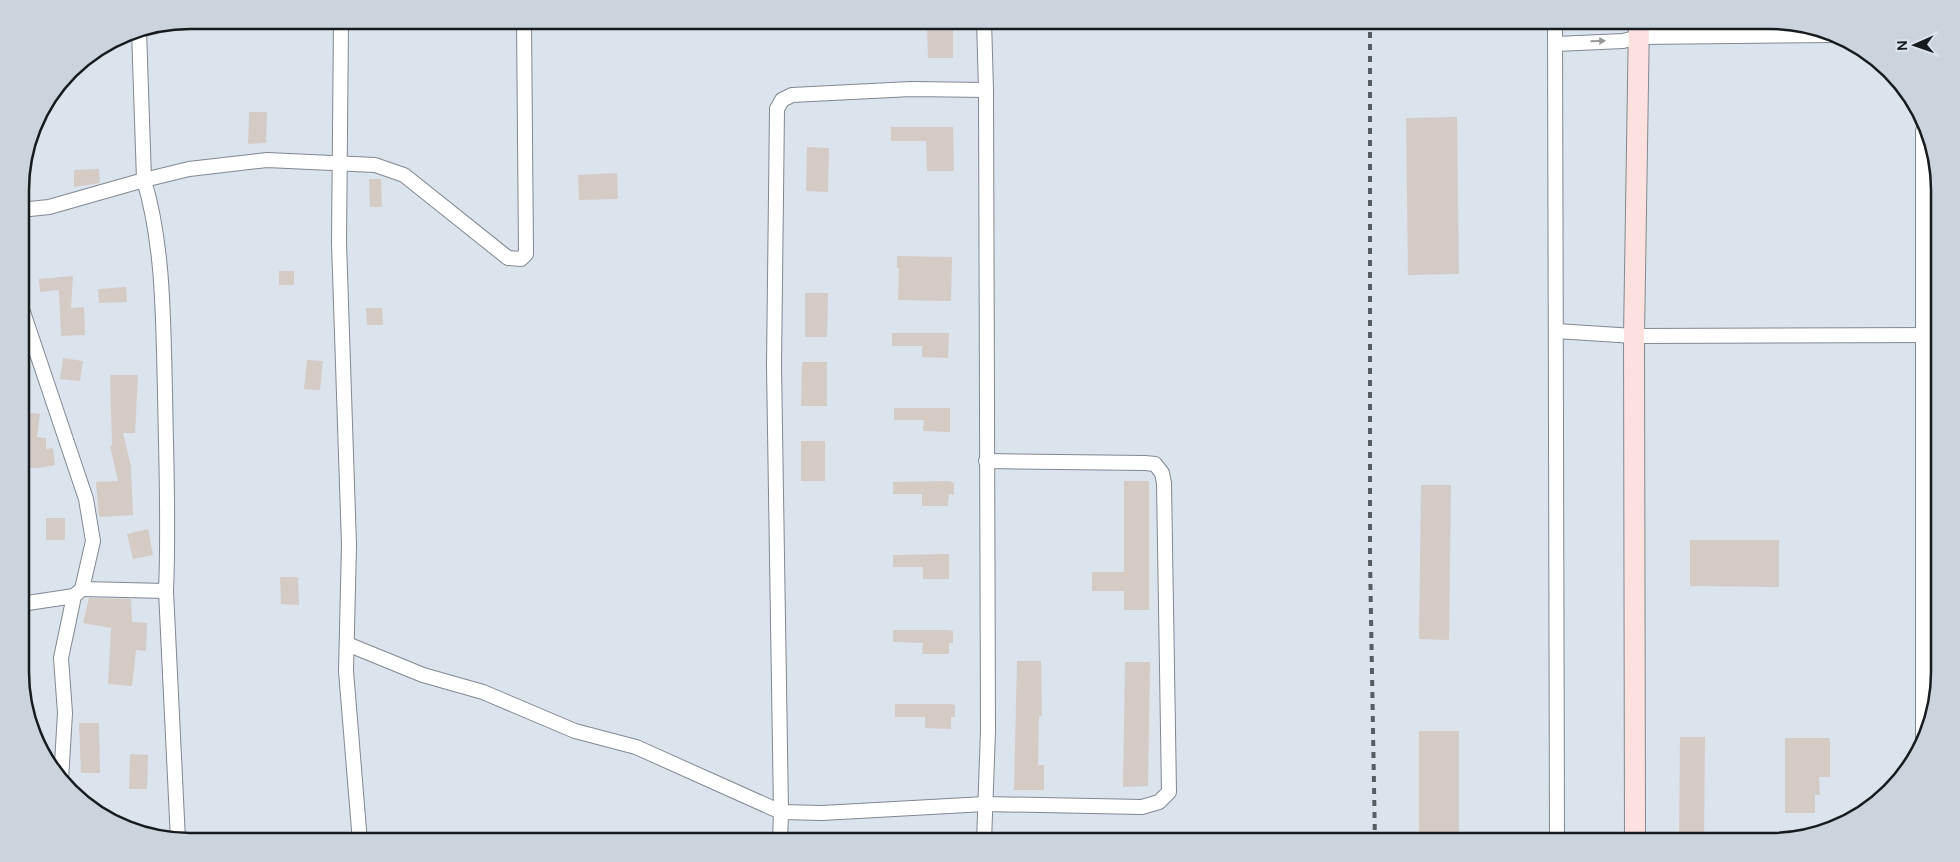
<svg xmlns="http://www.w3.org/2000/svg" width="1960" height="862" viewBox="0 0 1960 862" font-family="'DM Sans',sans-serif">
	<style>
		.building { fill: #d4cbc4 }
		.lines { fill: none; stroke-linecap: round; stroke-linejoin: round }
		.street-casing { stroke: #818890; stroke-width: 16 }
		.secondary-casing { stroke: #818890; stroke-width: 22 }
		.street { stroke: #fff; stroke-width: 14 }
		.secondary { stroke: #fde1df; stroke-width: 20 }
		.rail { stroke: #585d62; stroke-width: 4; stroke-dasharray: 6 6; stroke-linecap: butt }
		.oneway { fill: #97989a }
		.rim { fill: none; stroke: #181b1e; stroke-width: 2.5 }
	</style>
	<rect width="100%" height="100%" fill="#dbe3ec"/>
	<!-- building -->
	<g class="building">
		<path d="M927,20H953V58H928Z"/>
		<path d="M249,112H267L266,143L248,144Z"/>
		<path d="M1457,117L1459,274L1408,275L1406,118Z"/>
		<path d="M891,127H953L954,171H927L926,141H891Z"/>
		<path d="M807,147L829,148L828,192L806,191Z"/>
		<path d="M99,169L100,183L74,187V170Z"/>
		<path d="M617,173L618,199L579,200L578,175Z"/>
		<path d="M369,179H381L382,207H370Z"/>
		<path d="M897,256L952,257L951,301L898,300L899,268H897Z"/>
		<rect x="279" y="271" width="15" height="14"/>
		<path d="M73,276L71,308L84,307L85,335L61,336L59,290L40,292L39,279Z"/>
		<path d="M126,287L127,302L99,303L98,289Z"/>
		<path d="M805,293H828L827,337H805Z"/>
		<path d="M366,308H382L383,325H367Z"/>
		<path d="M892,333H949L948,358L922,357V346H892Z"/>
		<path d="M63,358L83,361L80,381L60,379Z"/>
		<path d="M307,360L323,361L320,390L304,389Z"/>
		<path d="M802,362H827V406H801Z"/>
		<path d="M110,375H138L135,433H123L131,466L133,515L99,517L96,482L118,481L110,446L112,445Z"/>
		<path d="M894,408H950V432L923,431L924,420H894Z"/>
		<path d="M23,412L40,414L37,437L46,438V449L53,448L55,465L38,468L21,467Z"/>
		<rect x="801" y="441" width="24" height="40"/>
		<path d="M949,481L954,483V495L949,494L948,506H922V494H893V482Z"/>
		<path d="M1124,481H1149V610H1124V591H1092V572H1124Z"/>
		<path d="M1421,485H1451L1449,640L1419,639Z"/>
		<rect x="46" y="518" width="19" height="22"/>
		<path d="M148,529L153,555L133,559L127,534Z"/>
		<path d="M1690,540H1779V587L1690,586Z"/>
		<path d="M949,554V579H923V567H893V555Z"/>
		<path d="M280,577H298L299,605L281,604Z"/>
		<path d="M89,598L131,599L132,622L147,623L146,651L136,650L132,686L108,684L111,628L83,623Z"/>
		<path d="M893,630H949L953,631V643H949V654H922L923,643L893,642Z"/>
		<path d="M1017,661H1041L1042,716H1039L1038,765H1044V790H1014Z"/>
		<path d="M1125,662H1150L1148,786L1123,787Z"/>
		<path d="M895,704H951L955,705V717H951V729L925,728V717H895Z"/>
		<path d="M79,723H99L100,773H81Z"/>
		<rect x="1419" y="731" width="40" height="111"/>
		<path d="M1680,737H1705L1704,842H1679Z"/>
		<path d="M1785,738H1830V777H1819L1820,795H1815V813H1785Z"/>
		<path d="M130,754L148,755L147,789H129Z"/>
	</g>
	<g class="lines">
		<defs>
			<g id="street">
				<path d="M341,20L339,243L349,545L346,671L360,842"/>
				<path d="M984,20L986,90L988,731L984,842"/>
				<path d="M1555,20L1557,842"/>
				<path d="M1556,44L1623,41L1639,37L1837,35"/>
				<path d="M20,210L49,207L144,180L139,30"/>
				<path d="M21,306L86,499L93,541L82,589L74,596L61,658L65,713L61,780"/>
				<path d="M1556,331L1634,336L1939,335"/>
				<path d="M986,461L1145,463L1155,464L1162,473L1164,483L1169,792L1159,802L1142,807L985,804L822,813L781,812L774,366L777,109L782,100L792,95L911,89L986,90"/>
				<path d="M82,589L166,591C169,524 166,458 165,391C163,321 164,247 144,180L189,169L267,160L375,165L404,175L508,258L521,259L526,254L524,20"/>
				<path d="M166,591L178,840"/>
				<path d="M21,604L74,596"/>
				<path d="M347,644L423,675L483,692L575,731L636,747L781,812L780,842"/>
				<path d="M1923,743V131"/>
			</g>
			<path id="secondary" d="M1635,842L1634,336L1639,20"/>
		</defs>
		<!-- street casing -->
		<use href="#street" class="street-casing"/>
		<!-- secondary casing -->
		<use href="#secondary" class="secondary-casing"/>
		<!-- street -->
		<use href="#street" class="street"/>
		<!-- secondary -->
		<use href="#secondary" class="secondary"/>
		<!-- rail -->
		<path class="rail" d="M1370,20V559L1375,842"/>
	</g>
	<!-- one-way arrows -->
	<defs><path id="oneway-solid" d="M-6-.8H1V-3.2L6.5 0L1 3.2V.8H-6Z" transform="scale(1.25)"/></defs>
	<use class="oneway" href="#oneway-solid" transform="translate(1598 41) rotate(-1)"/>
	<!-- crop -->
	<path d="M0 0H1960V862H0ZM190 29H1770A161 161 0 0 1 1931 190V672A161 161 0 0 1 1770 833H190A161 161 0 0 1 29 672V190A161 161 0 0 1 190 29Z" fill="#cbd3dc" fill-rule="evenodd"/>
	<path class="rim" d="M190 29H1770A161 161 0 0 1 1931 190V672A161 161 0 0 1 1770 833H190A161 161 0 0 1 29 672V190A161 161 0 0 1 190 29Z"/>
	<!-- north arrow -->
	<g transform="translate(1915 45) rotate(268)" stroke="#dbe3ec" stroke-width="4" paint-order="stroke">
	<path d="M0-4L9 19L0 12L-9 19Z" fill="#181b1e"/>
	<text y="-8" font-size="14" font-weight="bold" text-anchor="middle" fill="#181b1e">N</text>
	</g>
</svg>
